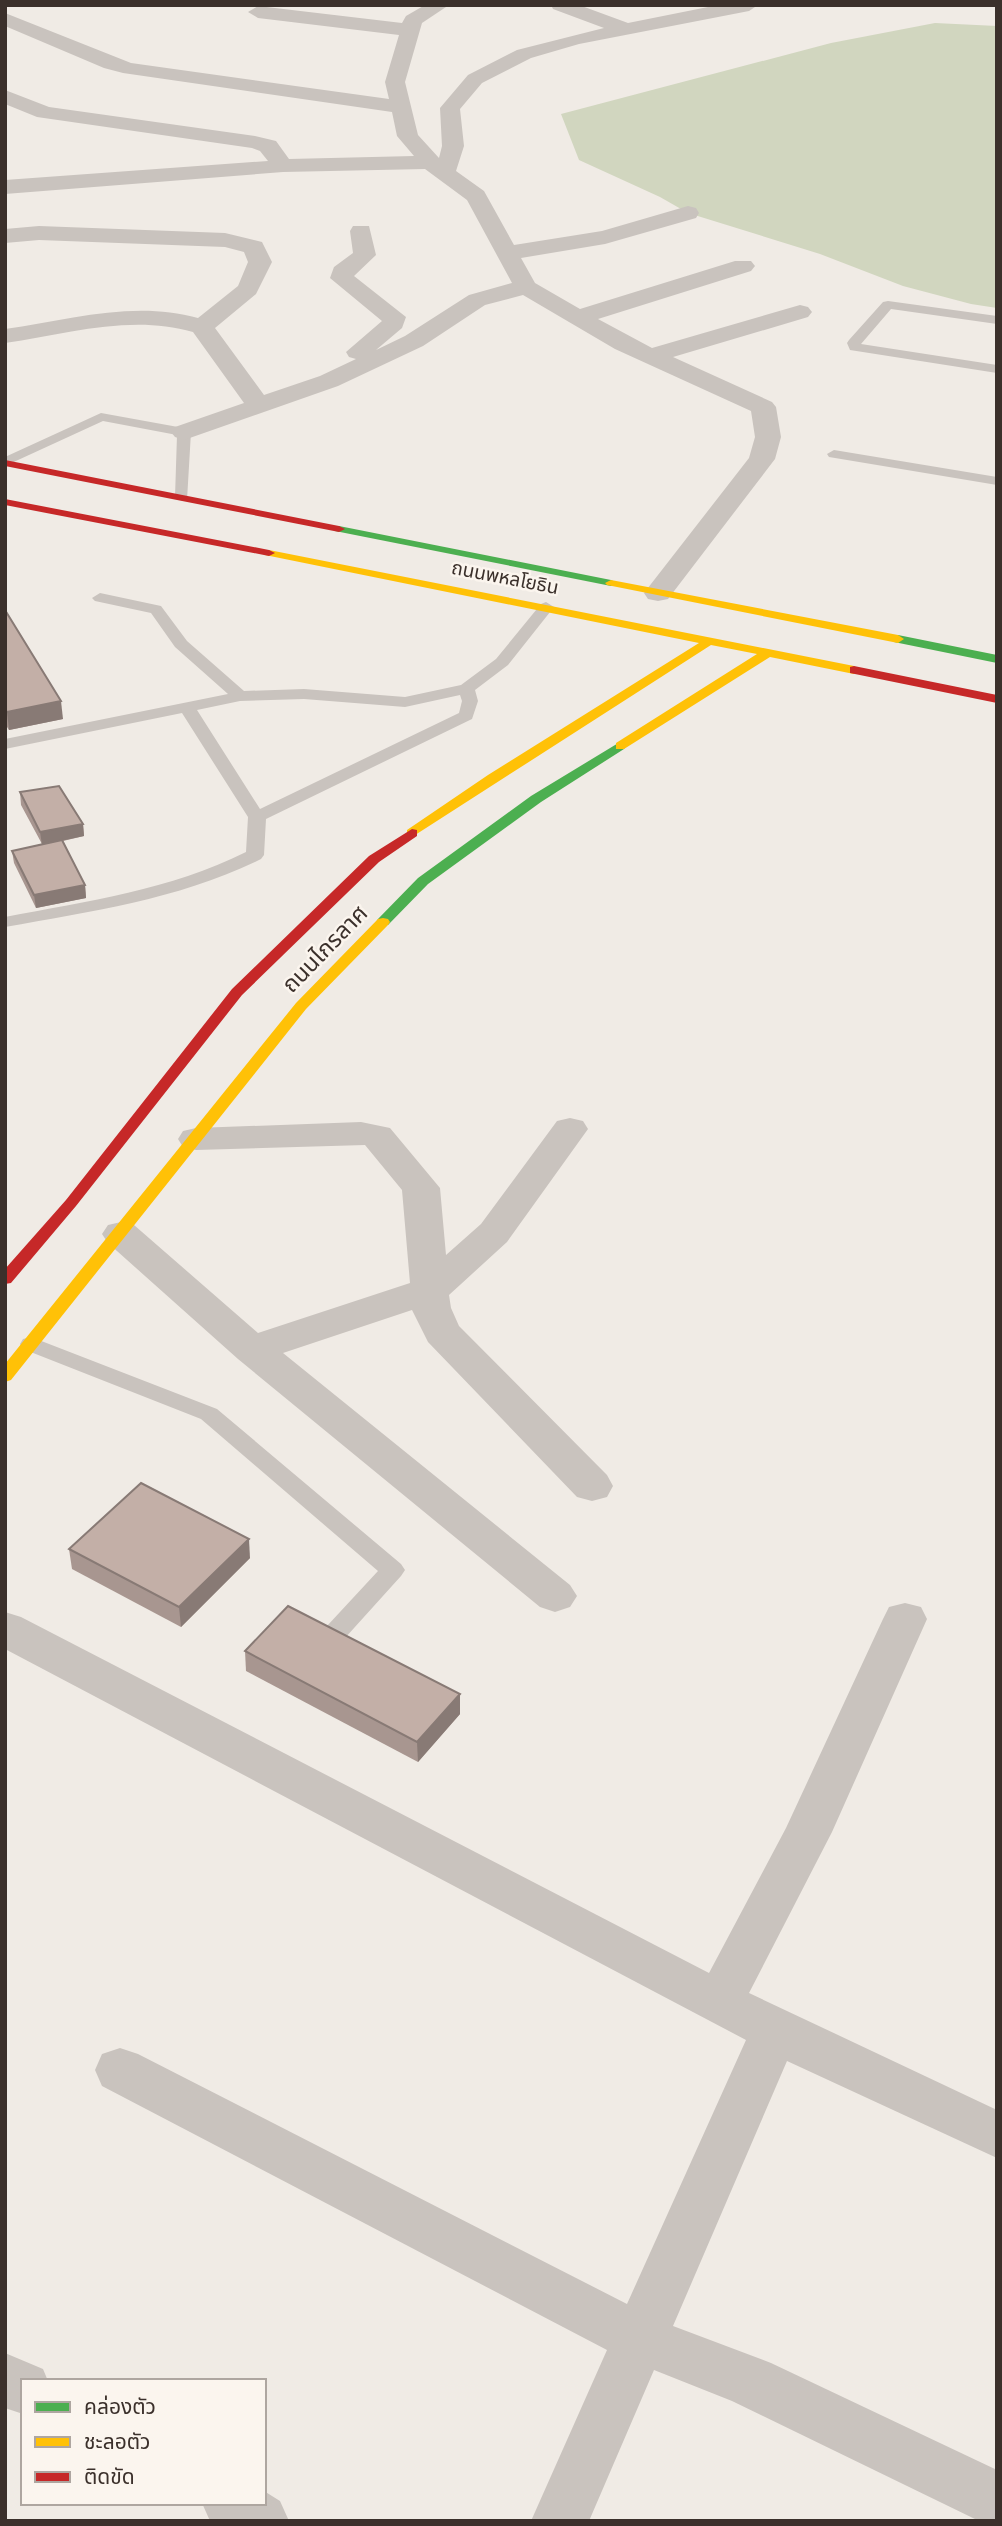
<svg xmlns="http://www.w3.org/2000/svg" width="1002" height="2526" viewBox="0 0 1002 2526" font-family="Karla,'Noto Sans Thai',sans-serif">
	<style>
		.green { fill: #d1d6bf }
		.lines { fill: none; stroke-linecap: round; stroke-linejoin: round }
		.lane { fill: #c9c3be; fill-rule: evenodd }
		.street { fill: #c9c3be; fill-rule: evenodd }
		.fast { fill: #4caf50; fill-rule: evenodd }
		.slow { fill: #ffc107; fill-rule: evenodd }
		.jam { fill: #c62828; fill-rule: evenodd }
		.wall { fill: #a89690 }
		.shaded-wall { fill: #887a75 }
		.building { fill: #c3afa7; stroke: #887a75; stroke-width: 2 }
		.labels { text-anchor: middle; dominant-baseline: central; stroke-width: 5; stroke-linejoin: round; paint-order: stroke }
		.far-street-label { font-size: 19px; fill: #3b302b; stroke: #fbf5ee }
		.street-label { font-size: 23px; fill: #3b302b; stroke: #fbf5ee }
	</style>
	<rect width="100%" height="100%" fill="#f0ebe5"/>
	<!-- green -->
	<path class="green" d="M935,23L997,26V308L971,304L903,286L820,254L688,213L660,197L579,160L561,114L831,43Z"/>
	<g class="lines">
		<!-- lane -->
		<g class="lane">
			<path d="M888,301L997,316V324L891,309L861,344L997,365V373L850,350L847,343L849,340L883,302Z"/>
			<path d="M101,413L189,429L191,432L187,500L182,501L175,497L177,435L103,421L5,466V457Z"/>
			<path d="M834,450L997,477V485L829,457L827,454Z"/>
			<path d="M100,593L161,606L187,641L244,691L304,689L405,697L461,685L496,659L541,604L546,602L554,607L508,665L475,690L478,701L472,719L266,819L264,855L261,859C180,899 93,911 5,927V917C88,901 170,890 246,852L248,817L182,713L5,749V739L228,694L175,647L151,613L95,601L92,598ZM460,695L462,701L459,713L260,809L197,710L240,701L304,699L405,707Z"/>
			<path d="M31,1337L217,1409L401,1564L405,1570L401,1576L345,1638L336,1641L327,1638L324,1632L327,1626L378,1571L201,1419L23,1349L20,1344L23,1339Z"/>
		</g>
		<!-- street -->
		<g class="street">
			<path d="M425,5H449L422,23L405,82L418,135L439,158L442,146L440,108L468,75L517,50L604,28L553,9L551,5H579L628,23L718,5H758L749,11L579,44L531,58L482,83L460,109L464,146L456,171L484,191L514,245L602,231L688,206L696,208L699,213L696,218L605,244L521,258L535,283L580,309L735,261H751L755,266L751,271L598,319L652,348L800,305L808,307L812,312L808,317L673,357L772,402L776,407L781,437L775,459L668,599L658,601L648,599L644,593L749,458L755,437L751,411L615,349L523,295L485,305L423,346L338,386L184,440L175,437L171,432L175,427L244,403L193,332C131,314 67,334 5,343V329C69,320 134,300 198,318L238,286L248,262L244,252L225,247L39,240L5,243V229L39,226L225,233L262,242L272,262L256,294L215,328L264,395L320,376L356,359L349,357L346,352L382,321L330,278L334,267L353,253L350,231L353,226H369L376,255L354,276L406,317L402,328L376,350L405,336L469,295L512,283L467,200L425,169L283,172L5,194V180L268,161L260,151L252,148L37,117L5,104V90L49,107L255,136L276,141L289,159L414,156L397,136L392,112L123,73L104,68L5,26V13L131,63L389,99L385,82L399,35L258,18L248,12L258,6L402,23L406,16Z"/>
			<path d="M570,1118L583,1121L588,1129L507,1242L449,1295L451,1308L459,1326L607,1475L613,1486L607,1497L592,1501L577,1497L428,1342L412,1310L283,1353L570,1585L577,1596L570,1607L555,1612L540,1607L238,1359L108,1243L102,1234L108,1225L121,1222L134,1225L258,1333L410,1283L402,1190L365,1145L196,1150L183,1147L178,1139L183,1131L196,1128L361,1122L390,1128L440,1188L446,1255L481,1224L557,1121Z"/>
			<path d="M905,1603L921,1607L927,1619L832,1832L749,1993L997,2110V2158L787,2061L673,2326L771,2363L997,2470V2521L977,2520L732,2401L654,2370L589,2521H531L607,2350L102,2086L95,2070L102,2054L120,2048L138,2054L627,2304L746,2040L5,1649V1612L21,1617L709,1973L786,1828L883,1619L889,1607Z"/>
			<path d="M5,2353L43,2369L48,2381H23V2414L5,2408Z"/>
			<path d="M264,2491L280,2501L289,2521H210L202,2503H264Z"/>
		</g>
		<!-- fast -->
		<g class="fast">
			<path d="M339,526L611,580L617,583L611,586L335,531V527Z"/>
			<path d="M898,635L997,655V663L894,642V636Z"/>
			<path d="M620,742L626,746L624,749L541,802L428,884L388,925H378L376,922L378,919L418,878L531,796Z"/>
		</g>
		<!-- slow -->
		<g class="slow">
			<path d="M269,550L854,666L860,670L854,674L770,657L624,749H616V743L757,654L711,645L412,837L407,836V830L488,775L699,643L265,555V551Z"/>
			<path d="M611,580L898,635L904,639L898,643L607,585L605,583Z"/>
			<path d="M383,918L388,919L390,922L388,925L306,1009L11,1380L5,1382V1364L296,1003L378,919Z"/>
		</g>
		<!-- jam -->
		<g class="jam">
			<path d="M5,460L339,526L345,529L339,532L5,466Z"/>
			<path d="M5,499L269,550L275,553L269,556L5,505Z"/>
			<path d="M854,666L997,695V703L850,673V667Z"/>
			<path d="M412,829L417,830V836L379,862L242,995L76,1206L11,1283L5,1284V1269L66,1200L232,989L369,856Z"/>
		</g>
	</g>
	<!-- wall -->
	<g class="wall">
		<path d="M5,610L63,719L9,730L5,724Z"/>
		<path d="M20,792L83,824L84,836L63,841L85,885L86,898L36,908L14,863L12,851L42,844L21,805Z"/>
		<path d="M69,1549L250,1558L181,1627L72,1569Z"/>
		<path d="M245,1651L460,1714L418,1762L246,1671Z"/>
	</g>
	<!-- shaded-wall -->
	<g class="shaded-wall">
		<path d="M61,701L63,719L9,730L7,712Z"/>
		<path d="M83,824L84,836L42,845L40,832Z"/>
		<path d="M85,885L86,898L36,908L34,895Z"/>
		<path d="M249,1539L250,1558L181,1627L179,1607Z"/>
		<path d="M460,1694V1714L418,1762L417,1742Z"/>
	</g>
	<!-- building -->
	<g class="building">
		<path d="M5,610L61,701L7,712L5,710Z"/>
		<path d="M59,786L83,824L40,832L20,792Z"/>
		<path d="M62,840L85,885L34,895L12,851Z"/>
		<path d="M141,1483L249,1539L179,1607L69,1549Z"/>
		<path d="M288,1606L460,1694L417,1742L245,1651Z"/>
	</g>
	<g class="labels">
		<!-- far-street labels -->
		<g class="far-street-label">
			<text transform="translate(505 578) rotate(11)">ถนนพหลโยธิน</text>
		</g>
		<!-- street labels -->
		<g class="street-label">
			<text transform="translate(325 949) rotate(-46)">ถนนไกรลาศ</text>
		</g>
	</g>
	<!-- border -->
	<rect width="1002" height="2526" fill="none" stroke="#3b302b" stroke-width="14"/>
	<!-- legend -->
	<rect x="21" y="2379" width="245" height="126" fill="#fbf5ee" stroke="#aea6a0" stroke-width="2"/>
	<rect x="35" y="2402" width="35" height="10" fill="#4caf50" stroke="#aea6a0" stroke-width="2"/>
	<text x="84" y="2414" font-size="21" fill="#3b302b">คล่องตัว</text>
	<rect x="35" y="2437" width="35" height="10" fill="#ffc107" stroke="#aea6a0" stroke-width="2"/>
	<text x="84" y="2449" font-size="21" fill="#3b302b">ชะลอตัว</text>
	<rect x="35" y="2472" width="35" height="10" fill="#c62828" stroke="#aea6a0" stroke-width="2"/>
	<text x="84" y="2484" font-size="21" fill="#3b302b">ติดขัด</text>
</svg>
